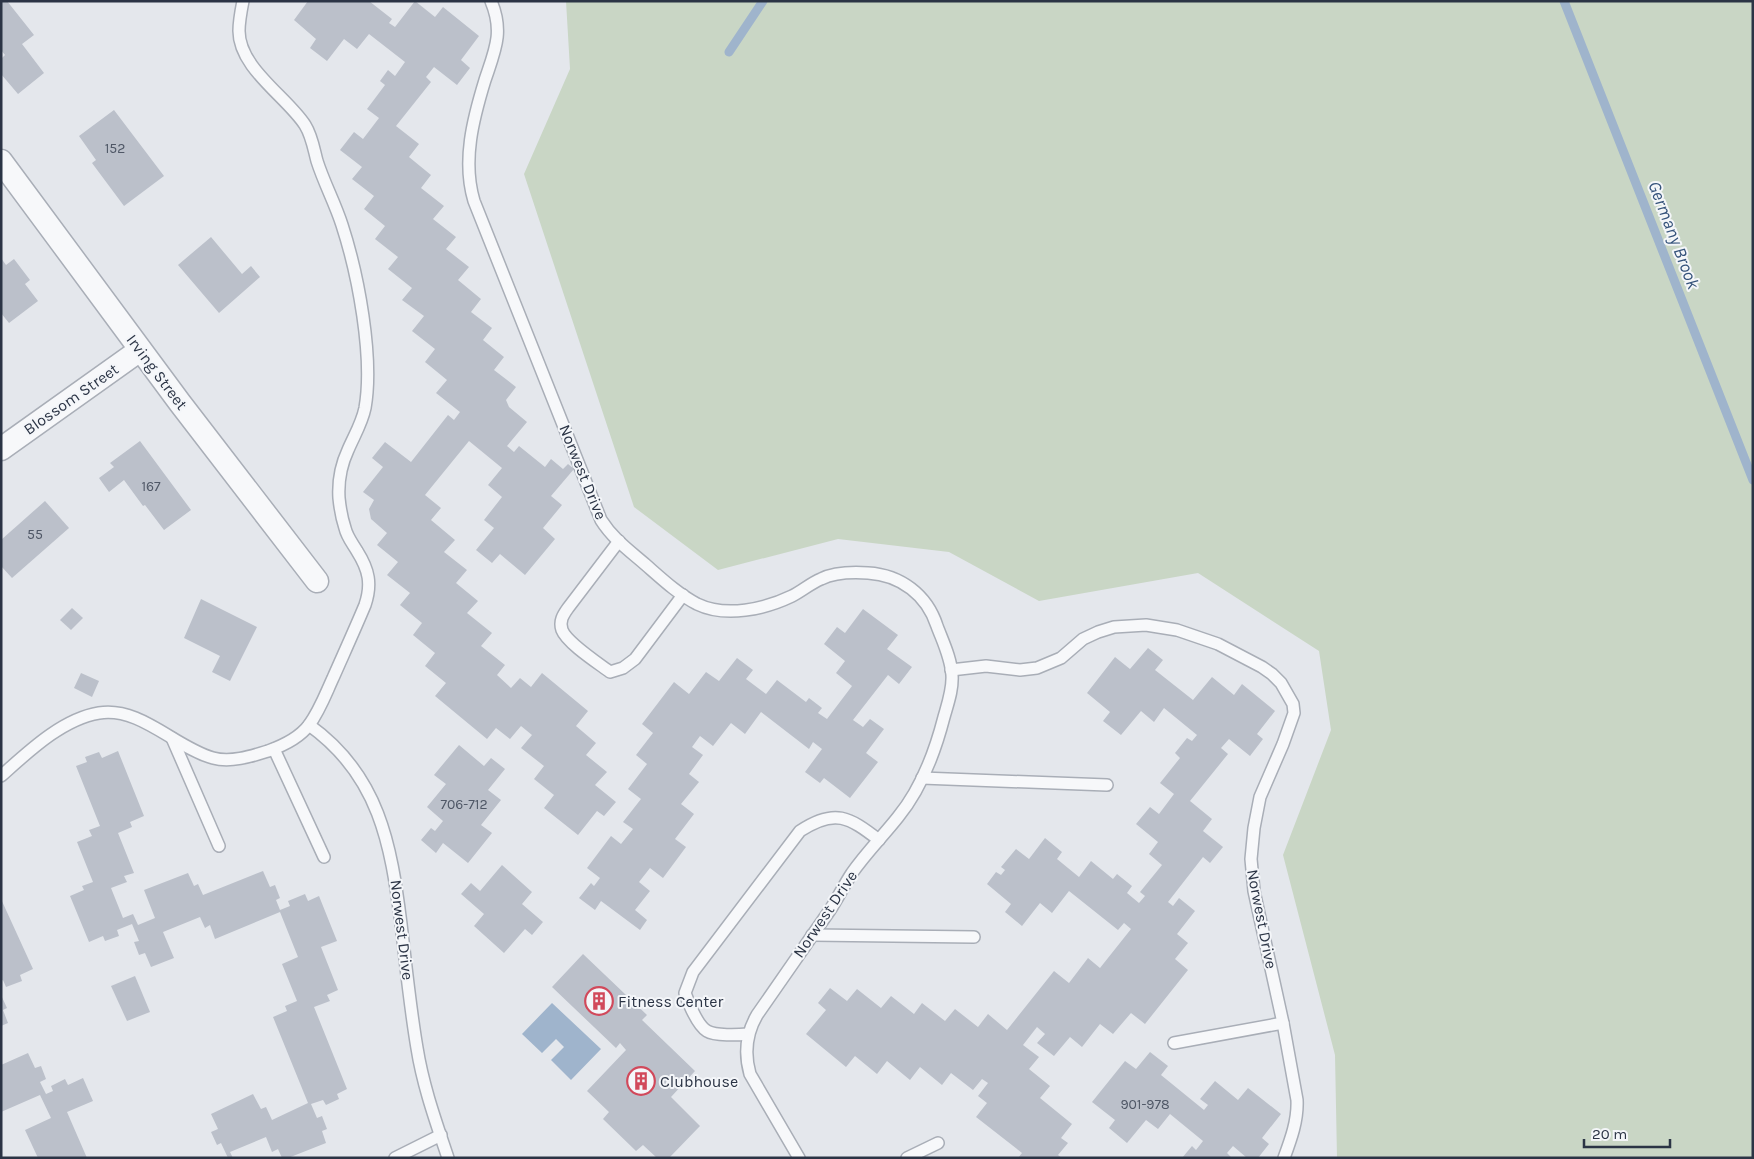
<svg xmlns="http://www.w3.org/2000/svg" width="1754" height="1159" viewBox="0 0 1754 1159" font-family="Karla,sans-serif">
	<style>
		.green { fill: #c9d6c5 }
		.water { fill: #9fb4cc }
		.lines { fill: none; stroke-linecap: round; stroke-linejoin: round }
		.stream { stroke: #9fb4cc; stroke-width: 9 }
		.building { fill: #bbc0ca }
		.lane-casing { stroke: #a9aeb7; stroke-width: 14 }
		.street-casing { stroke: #a9aeb7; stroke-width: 25 }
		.lane { stroke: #f7f8fa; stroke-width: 11 }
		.street { stroke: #f7f8fa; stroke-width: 22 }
		.labels { text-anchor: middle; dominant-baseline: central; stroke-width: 4; stroke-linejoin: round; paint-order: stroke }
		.number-label { font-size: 14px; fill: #4f5766 }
		.street-label { font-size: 16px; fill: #2b3445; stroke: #f4f6f9 }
		.poi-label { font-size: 16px; fill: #2b3445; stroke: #f4f6f9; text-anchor: start }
		.water-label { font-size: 18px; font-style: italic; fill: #34527a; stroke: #f4f6f9 }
	</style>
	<rect width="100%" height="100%" fill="#e4e7ec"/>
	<!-- green -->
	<path class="green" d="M566,1H1753V1158H1337L1335,1055L1283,855L1331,730L1319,651L1198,573L1039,601L949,552L838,539L718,570L634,507L524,174L570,69Z"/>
	<!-- water -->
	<path class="water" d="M552,1003L601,1049L571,1080L551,1060L564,1047L556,1039L542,1053L522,1034Z"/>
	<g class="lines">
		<!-- stream -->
		<g class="stream">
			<path d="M1564,1L1753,480"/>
			<path d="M729,52L763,1"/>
		</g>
	</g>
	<!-- building -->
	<g class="building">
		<path d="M1,1H7L34,35L22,44L44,73L18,94L1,74V59L5,55L1,50Z"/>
		<path d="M308,1H369L392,19L389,23L395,27L415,1L435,17L443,7L479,36L461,60L470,68L457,85L434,67L426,77L431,82L396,126L419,144L409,157L431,175L421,188L444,206L433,219L456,237L446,249L469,267L458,280L481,299L471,312L492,328L483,340L504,357L494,370L516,387L506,400L509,407L527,422L507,446L514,452L519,446L545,467L551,459L563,469L568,464L574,469L551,496L562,505L543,528L555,539L525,575L500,554L492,563L476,550L494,528L484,520L502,497L488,485L502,468L469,441L425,495L441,508L431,520L455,540L444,552L467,570L456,583L478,601L467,613L492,633L481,646L505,665L497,675L511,688L520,678L531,687L542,673L588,711L576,726L596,743L586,755L607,772L595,785L616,802L604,816L597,811L578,835L544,808L554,795L534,779L544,766L521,748L532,735L521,726L510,739L496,728L487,739L435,696L446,683L425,666L435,653L413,635L422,623L400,605L410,593L387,575L398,562L377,545L387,533L371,519L369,509L374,500L363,492L383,467L372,458L385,442L411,462L448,415L454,420L460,412L436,393L447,380L425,362L435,349L412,331L424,316L402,300L412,288L388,269L398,257L375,239L385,226L364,209L374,196L352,179L362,167L340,150L354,132L363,139L379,118L367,109L385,85L380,81L388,70L395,76L405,62L369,34L357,49L344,39L327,61L310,48L316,39L294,20Z"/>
		<path d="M114,110L164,176L124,206L92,163L96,160L79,136Z"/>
		<path d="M211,237L242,274L251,266L260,277L219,313L178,265Z"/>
		<path d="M1,258L6,265L14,259L30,280L25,284L38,301L9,323L1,313Z"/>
		<path d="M140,441L191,510L164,530L145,505L143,506L124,480L109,492L99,478L114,467L110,463Z"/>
		<path d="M45,501L69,528L12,578L1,566V540Z"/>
		<path d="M201,599L257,627L230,681L212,672L220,656L184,638Z"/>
		<path d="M72,608L83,618L71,630L60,620Z"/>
		<path d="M863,609L898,635L887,649L912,667L899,684L888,675L853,720L863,727L870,719L884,729L866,753L878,762L850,798L824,778L820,783L805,772L822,749L813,742L809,749L761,712L745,734L731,723L713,746L700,736L692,747L703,755L689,774L699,782L681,804L694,814L675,839L686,847L663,878L650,868L639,882L650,891L635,910L647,920L640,930L601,901L595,910L579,898L591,883L594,886L600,878L587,868L611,836L621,844L633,829L623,822L641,799L628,789L647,764L636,755L653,733L642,724L674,682L689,694L706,672L719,681L737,658L753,670L746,679L766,694L777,680L806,702L809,698L822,708L818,713L827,719L852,686L836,673L845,661L824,644L837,627L845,633Z"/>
		<path d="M1148,648L1163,660L1155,670L1193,700L1212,677L1234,695L1242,684L1275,711L1257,734L1263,739L1250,756L1229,739L1221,748L1228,754L1190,801L1212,819L1203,831L1223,847L1210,863L1203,857L1168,902L1173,906L1179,898L1195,911L1177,934L1188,943L1175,959L1188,970L1145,1024L1131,1013L1113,1034L1100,1024L1082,1047L1070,1037L1054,1056L1037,1043L1045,1034L1037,1027L1023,1045L1039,1057L1029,1069L1050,1086L1040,1098L1072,1124L1061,1138L1068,1143L1058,1155L1062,1158H1018L1022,1153L976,1117L987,1103L978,1096L988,1083L982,1079L973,1090L951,1073L942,1085L920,1067L910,1080L887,1061L877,1074L855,1056L846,1067L806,1034L826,1010L818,1003L830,988L847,1001L857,989L881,1008L891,996L914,1014L922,1003L945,1021L955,1009L978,1027L988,1014L1007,1030L1054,971L1069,983L1088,958L1100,968L1131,929L1124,923L1118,930L1069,891L1052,913L1040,903L1022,926L1005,912L1011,904L987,884L996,872L1001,875L1005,870L1001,867L1016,849L1029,859L1045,838L1062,852L1057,859L1079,877L1091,861L1113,879L1117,874L1132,886L1127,893L1139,903L1145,896L1140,892L1162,865L1149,854L1158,842L1136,824L1150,807L1159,814L1174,794L1160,783L1180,758L1175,753L1187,738L1192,741L1197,735L1164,708L1154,722L1141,711L1121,735L1103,721L1110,712L1087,693L1115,657L1130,669Z"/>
		<path d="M81,673L99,681L92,697L74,688Z"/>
		<path d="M459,745L484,766L491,758L505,769L488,790L501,800L481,825L492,833L468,863L443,843L436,853L421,840L431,828L435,831L443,821L427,807L446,784L434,775Z"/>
		<path d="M118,751L144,816L130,822L132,827L118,833L134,873L124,876L127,882L111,888L123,918L133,914L138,925L155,918L144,890L188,873L194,886L198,884L203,895L263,871L270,887L275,885L280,898L276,900L280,910L290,906L288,901L305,894L308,901L319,896L337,941L321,947L338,990L327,995L330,1001L314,1007L347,1089L337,1094L339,1099L326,1105L323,1100L311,1104L317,1118L322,1116L327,1129L322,1131L326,1143L288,1158H282L278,1149L272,1152L266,1137L230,1152L233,1158H228L221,1143L217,1145L211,1132L218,1129L211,1114L253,1094L261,1109L266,1107L272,1120L308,1103L273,1017L287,1011L285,1006L297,1001L282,964L298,957L280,912L215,939L210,925L205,928L200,917L163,932L174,958L151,967L145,953L139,955L134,942L139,941L132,924L117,930L119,936L105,941L103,936L89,942L70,896L84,890L82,886L93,882L77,842L92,836L89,830L100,826L76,766L87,762L85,757L99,752L102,758Z"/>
		<path d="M502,865L532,892L522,904L543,922L532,935L525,929L504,953L474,926L484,914L461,894L471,883L480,891Z"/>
		<path d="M1,899L33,969L20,975L22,981L6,987L3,980L1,981Z"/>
		<path d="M583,954L647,1015L642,1020L695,1071L671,1097L700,1126L669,1158H657L643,1145L636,1151L603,1119L609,1112L587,1091L626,1050L620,1043L616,1048L552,987Z"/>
		<path d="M135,976L150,1012L127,1021L111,986Z"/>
		<path d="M1,995L7,1008L3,1010L8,1023L1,1026Z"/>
		<path d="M1150,1052L1168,1066L1161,1075L1204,1110L1208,1105L1200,1099L1215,1081L1238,1100L1248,1088L1281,1114L1262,1138L1269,1144L1258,1158H1247L1233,1146L1227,1153L1232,1158H1182L1192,1146L1196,1150L1203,1141L1170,1114L1158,1129L1146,1120L1127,1143L1109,1128L1115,1120L1092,1102L1125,1061L1136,1069Z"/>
		<path d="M28,1053L35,1068L41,1066L46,1079L40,1082L46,1094L53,1091L51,1086L65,1079L68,1085L83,1078L93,1101L67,1112L87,1158H38L25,1130L51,1118L40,1095L1,1112V1065Z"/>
	</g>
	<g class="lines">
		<defs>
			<g id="lane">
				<path d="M491,1C504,32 495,50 485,80C473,119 462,161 474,201L601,520C613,539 630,551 646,565C662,579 678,594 697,604C726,618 765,609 792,596C802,591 811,583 821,579C835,572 853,572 868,573C901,575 927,595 937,626C943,642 951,658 952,675C953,689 948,703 944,717C935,752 921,789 898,817C883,836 866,853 852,873C844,885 838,898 830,910C806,945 781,980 757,1015C746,1034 744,1053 750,1074L799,1158"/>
				<path d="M619,541L568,608C563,615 559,621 562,630C567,643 598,663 610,672L623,668L635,659L683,595"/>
				<path d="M951,670L986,666L1020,670L1037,668L1061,658L1083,639L1098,632L1114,627L1146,625L1177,630L1218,644L1262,667L1272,674L1281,683L1293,704L1294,713L1283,744L1260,797L1254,828L1251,859L1254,891L1283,1023L1297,1100C1298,1120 1291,1139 1284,1158"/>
				<path d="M309,725C379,775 391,844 401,924C406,966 410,1007 417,1048C423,1086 436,1122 448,1158"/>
				<path d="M172,738L219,846"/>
				<path d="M274,749L324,857"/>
				<path d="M1,776C28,752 62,719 99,713C140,706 176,748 213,758C231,763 252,756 268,751C282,746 300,737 309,725C320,710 326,693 333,678C344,653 355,629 365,605C372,584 369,570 357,551C353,544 347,537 345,528C342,519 340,508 339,498C338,482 341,465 348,450C354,436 362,423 365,408C374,357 358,274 342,225C335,203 324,183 317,161C314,150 312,136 305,125C287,97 239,68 239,31C239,21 241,11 243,1"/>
				<path d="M922,778L1107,785"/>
				<path d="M812,935L974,937"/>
				<path d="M748,1034C738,1035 715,1036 707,1031C697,1025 689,1004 685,993L693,972L800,831C835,808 849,817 879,840"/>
				<path d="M1174,1043L1283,1023"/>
				<path d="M395,1158L441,1135"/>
				<path d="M907,1158L938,1143"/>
			</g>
			<g id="street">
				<path d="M1,161L180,403L317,581"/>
				<path d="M1,449L140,350"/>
			</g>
		</defs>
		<!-- lane casing -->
		<use href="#lane" class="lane-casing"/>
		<!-- street casing -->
		<use href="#street" class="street-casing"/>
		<!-- lane -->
		<use href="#lane" class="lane"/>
		<!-- street -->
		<use href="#street" class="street"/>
	</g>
	<!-- icons -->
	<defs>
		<symbol id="building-ring" viewBox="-11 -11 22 22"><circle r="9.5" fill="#f4f6f9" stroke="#d1495b" stroke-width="1.5"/><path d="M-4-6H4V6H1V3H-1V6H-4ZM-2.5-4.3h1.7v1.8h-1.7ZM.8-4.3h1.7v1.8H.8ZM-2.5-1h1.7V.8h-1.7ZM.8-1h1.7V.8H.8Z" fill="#d1495b"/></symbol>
	</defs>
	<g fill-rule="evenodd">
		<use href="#building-ring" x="583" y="985" width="32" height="32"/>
		<use href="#building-ring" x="625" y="1065" width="32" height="32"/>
	</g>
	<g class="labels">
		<!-- number labels -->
		<g class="number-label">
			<text x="115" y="148">152</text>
			<text x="151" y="486">167</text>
			<text x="35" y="534">55</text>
			<text x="464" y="804">706-712</text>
			<text x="1145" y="1104">901-978</text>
		</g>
		<!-- street labels -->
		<g class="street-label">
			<text transform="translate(157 372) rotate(53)">Irving Street</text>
			<text transform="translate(71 399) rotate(-35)">Blossom Street</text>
			<text transform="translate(583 472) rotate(68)">Norwest Drive</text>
			<text transform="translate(825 914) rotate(-56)">Norwest Drive</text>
			<text transform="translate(1262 919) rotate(79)">Norwest Drive</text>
			<text transform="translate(402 930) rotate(83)">Norwest Drive</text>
		</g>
		<!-- poi labels -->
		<g class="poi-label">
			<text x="618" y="1001">Fitness Center</text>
			<text x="660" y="1081">Clubhouse</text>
		</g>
		<!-- water labels -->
		<g class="water-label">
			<text transform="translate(1674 235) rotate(69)">Germany Brook</text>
		</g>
	</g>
	<!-- border -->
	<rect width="1754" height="1159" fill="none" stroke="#2b3445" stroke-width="5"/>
	<!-- scale -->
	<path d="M1584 1139v8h86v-8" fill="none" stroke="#2b3445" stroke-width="2.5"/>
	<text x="1592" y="1139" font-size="15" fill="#2b3445" stroke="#f4f6f9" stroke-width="4" paint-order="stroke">20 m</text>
</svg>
